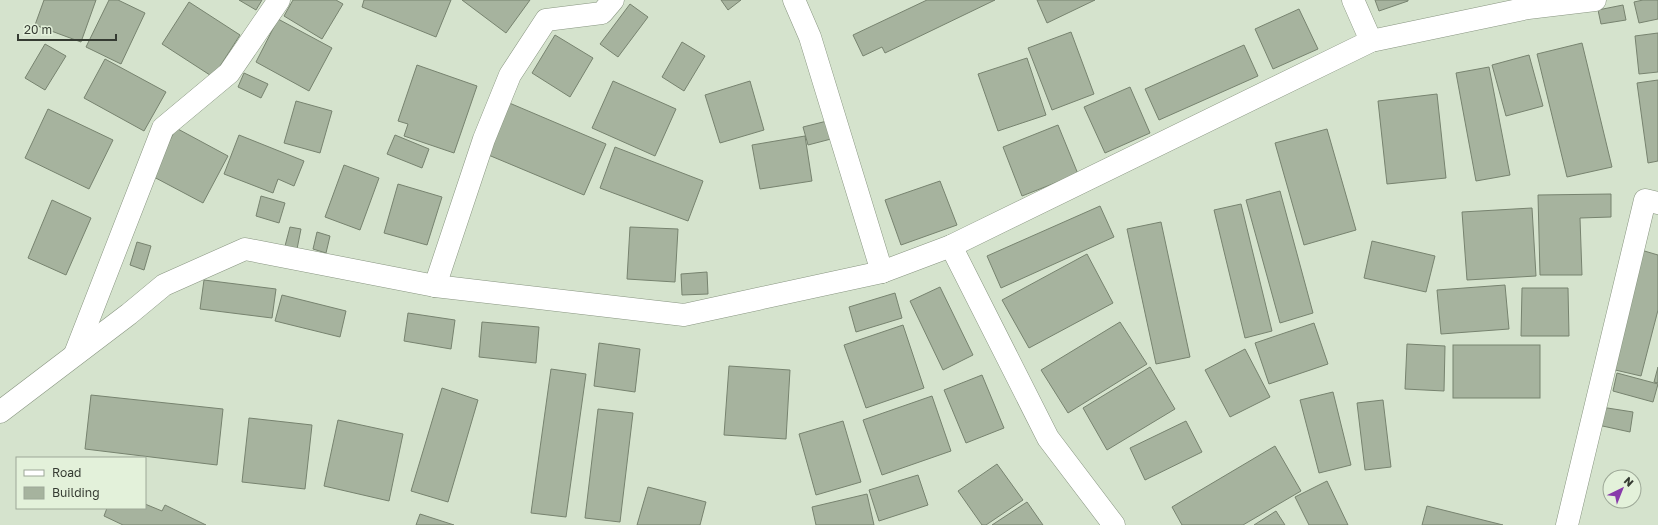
<svg xmlns="http://www.w3.org/2000/svg" width="1658" height="525" viewBox="0 0 1658 525" font-family="'Golos Text',sans-serif">
	<style>
		.building { fill: #a6b39e; stroke: #77836f }
		.lines { fill: none; stroke-linecap: round; stroke-linejoin: round }
		.minor-casing { stroke: #889580; stroke-width: 23 }
		.minor { stroke: #fff; stroke-width: 22 }
	</style>
	<rect width="100%" height="100%" fill="#d5e3cd"/>
	<!-- building -->
	<g class="building">
		<path d="M44,0H96L81,42L35,25Z"/>
		<path d="M109,0H118L145,13L121,64L86,47Z"/>
		<path d="M239,0H262L256,10Z"/>
		<path d="M293,0H336L343,4L322,39L284,16Z"/>
		<path d="M364,0H451L436,37L362,7Z"/>
		<path d="M462,0H530L506,33Z"/>
		<path d="M721,0H741L728,10Z"/>
		<path d="M927,0H995L885,53L882,47L863,56L853,35Z"/>
		<path d="M1037,0H1095L1047,23Z"/>
		<path d="M1375,0H1408V1L1379,11Z"/>
		<path d="M1643,0H1658V19L1639,23L1634,2Z"/>
		<path d="M189,2L240,35L213,77L162,44Z"/>
		<path d="M630,4L648,17L618,57L600,44Z"/>
		<path d="M1623,5L1626,20L1601,24L1598,10Z"/>
		<path d="M1299,9L1318,49L1273,69L1255,29Z"/>
		<path d="M278,19L332,48L309,91L256,62Z"/>
		<path d="M1071,32L1094,94L1052,110L1028,48Z"/>
		<path d="M1658,33V72L1639,74L1635,36Z"/>
		<path d="M555,35L593,58L570,97L532,73Z"/>
		<path d="M682,42L705,56L684,91L662,77Z"/>
		<path d="M1582,43L1612,167L1567,177L1537,54Z"/>
		<path d="M45,44L66,56L45,90L25,78Z"/>
		<path d="M1244,45L1258,76L1159,120L1145,89Z"/>
		<path d="M1529,55L1543,106L1506,116L1492,65Z"/>
		<path d="M1027,58L1046,115L998,131L978,74Z"/>
		<path d="M105,59L166,92L144,131L84,98Z"/>
		<path d="M417,65L477,86L454,153L404,136L408,124L398,121Z"/>
		<path d="M1489,67L1510,175L1476,181L1456,73Z"/>
		<path d="M244,73L268,84L261,98L238,87Z"/>
		<path d="M1658,80V161L1648,163L1637,83Z"/>
		<path d="M613,81L676,109L655,156L592,128Z"/>
		<path d="M750,81L764,130L720,143L705,95Z"/>
		<path d="M1130,87L1150,133L1105,153L1084,107Z"/>
		<path d="M1437,94L1446,178L1387,184L1378,101Z"/>
		<path d="M296,101L332,111L320,153L284,143Z"/>
		<path d="M507,102L606,144L584,195L486,154Z"/>
		<path d="M48,109L113,140L89,189L25,158Z"/>
		<path d="M827,121L831,139L808,145L803,127Z"/>
		<path d="M1058,125L1078,174L1022,196L1003,147Z"/>
		<path d="M176,128L228,156L203,203L152,176Z"/>
		<path d="M1327,129L1356,230L1304,245L1275,143Z"/>
		<path d="M239,135L304,161L294,186L278,179L273,193L224,174Z"/>
		<path d="M395,135L429,149L422,168L387,154Z"/>
		<path d="M805,136L812,181L760,189L752,145Z"/>
		<path d="M615,147L703,181L688,221L600,188Z"/>
		<path d="M344,165L379,178L360,230L325,217Z"/>
		<path d="M940,181L957,225L901,245L885,200Z"/>
		<path d="M398,184L442,197L427,245L384,233Z"/>
		<path d="M1280,191L1313,313L1280,323L1246,200Z"/>
		<path d="M1611,194V217L1580,218L1582,275H1540L1538,195Z"/>
		<path d="M261,196L285,203L279,223L256,216Z"/>
		<path d="M52,200L91,218L66,275L28,258Z"/>
		<path d="M1241,204L1272,331L1245,338L1214,210Z"/>
		<path d="M1100,206L1114,237L1001,288L987,256Z"/>
		<path d="M1532,208L1536,276L1467,280L1462,212Z"/>
		<path d="M1161,222L1190,357L1156,364L1127,229Z"/>
		<path d="M290,227L301,229L297,249L285,246Z"/>
		<path d="M630,227L678,229L675,282L627,279Z"/>
		<path d="M317,232L330,236L326,253L313,249Z"/>
		<path d="M1372,241L1435,256L1426,292L1364,278Z"/>
		<path d="M137,242L151,246L144,270L130,265Z"/>
		<path d="M1641,250L1658,255V310L1641,376L1611,369Z"/>
		<path d="M1087,254L1113,303L1029,348L1002,300Z"/>
		<path d="M707,272L708,294L682,295L681,274Z"/>
		<path d="M204,280L276,289L272,318L200,309Z"/>
		<path d="M1505,285L1509,329L1441,334L1437,290Z"/>
		<path d="M940,287L973,355L943,370L910,301Z"/>
		<path d="M1522,288H1568L1569,336H1521Z"/>
		<path d="M895,293L902,318L856,332L849,307Z"/>
		<path d="M282,295L346,311L340,337L275,321Z"/>
		<path d="M408,313L455,320L451,349L404,341Z"/>
		<path d="M482,322L539,327L536,363L479,357Z"/>
		<path d="M1120,322L1147,364L1068,413L1041,370Z"/>
		<path d="M1314,323L1328,364L1269,384L1255,343Z"/>
		<path d="M903,325L924,388L866,408L844,345Z"/>
		<path d="M599,343L640,349L635,392L594,386Z"/>
		<path d="M1407,344L1445,346L1444,391L1405,389Z"/>
		<rect x="1453" y="345" width="87" height="53"/>
		<path d="M1245,349L1270,397L1230,417L1205,370Z"/>
		<path d="M729,366L790,370L786,439L724,435Z"/>
		<path d="M1150,367L1175,409L1107,450L1083,408Z"/>
		<path d="M1658,367V383L1654,382Z"/>
		<path d="M551,369L586,374L566,517L531,513Z"/>
		<path d="M1617,373L1658,384L1653,402L1613,391Z"/>
		<path d="M982,375L1004,428L966,443L944,390Z"/>
		<path d="M442,388L478,400L448,502L411,491Z"/>
		<path d="M1333,392L1351,465L1319,473L1300,400Z"/>
		<path d="M91,395L223,409L217,465L85,449Z"/>
		<path d="M932,396L951,451L882,475L863,420Z"/>
		<path d="M1383,400L1391,467L1365,470L1357,403Z"/>
		<path d="M1601,407L1633,412L1630,432L1598,425Z"/>
		<path d="M598,409L633,413L620,522L585,518Z"/>
		<path d="M249,418L312,425L305,489L242,482Z"/>
		<path d="M338,420L403,434L389,501L324,486Z"/>
		<path d="M843,421L861,482L816,495L799,434Z"/>
		<path d="M1186,421L1202,452L1145,480L1130,448Z"/>
		<path d="M1275,446L1301,491L1243,525H1182L1172,507Z"/>
		<path d="M997,464L1023,500L986,525H982L958,491Z"/>
		<path d="M918,475L928,505L879,521L869,490Z"/>
		<path d="M1327,481L1348,525H1309L1295,497Z"/>
		<path d="M648,487L706,502L700,525H637Z"/>
		<path d="M867,494L874,525H816L812,507Z"/>
		<path d="M1027,502L1043,525H992Z"/>
		<path d="M145,504L162,511L165,505L206,525H123L104,516L107,508H145Z"/>
		<path d="M1427,506L1503,525H1422Z"/>
		<path d="M1276,511L1285,525H1254Z"/>
		<path d="M420,514L454,525H416Z"/>
	</g>
	<g class="lines">
		<defs>
			<g id="minor">
				<path d="M794,0L810,37L882,272"/>
				<path d="M1353,0L1371,41"/>
				<path d="M951,246L1048,438L1114,525"/>
				<path d="M435,286L484,139L510,75L546,20L602,13L613,0"/>
				<path d="M75,354L163,128L229,73L279,0"/>
				<path d="M0,412L129,314L164,285L245,249L435,286L684,315L882,272L951,246L1371,41L1528,8L1595,0"/>
				<path d="M1567,525L1645,200L1658,203"/>
			</g>
		</defs>
		<!-- minor casing -->
		<use href="#minor" class="minor-casing"/>
		<!-- minor -->
		<use href="#minor" class="minor"/>
	</g>
	<!-- legend -->
	<rect x="16" y="457" width="130" height="52" fill="#e3f1da" stroke="#9da897"/>
	<rect x="24" y="470" width="20" height="6" fill="#ffffff" stroke="#9da897"/>
	<text x="52" y="477" font-size="12" fill="#353b32">Road</text>
	<rect x="24" y="487" width="20" height="12" fill="#a6b39e" stroke="#9da897"/>
	<text x="52" y="497" font-size="12" fill="#353b32">Building</text>
	<!-- north arrow -->
	<g transform="translate(1622 489) rotate(43)"><circle r="19" fill="#e3f1da" stroke="#9da897"/>
	<path d="M0-3L7 15L0 10L-7 15Z" fill="#883aab"/>
	<text y="-6" font-size="11" font-weight="bold" text-anchor="middle" fill="#353b32">N</text>
	</g>
	<!-- scale -->
	<path d="M18 34v6h98v-6" fill="none" stroke="#353b32" stroke-width="2"/>
	<text x="24" y="34" font-size="12" fill="#353b32" stroke="#e3f1da" stroke-width="3" paint-order="stroke">20 m</text>
</svg>
